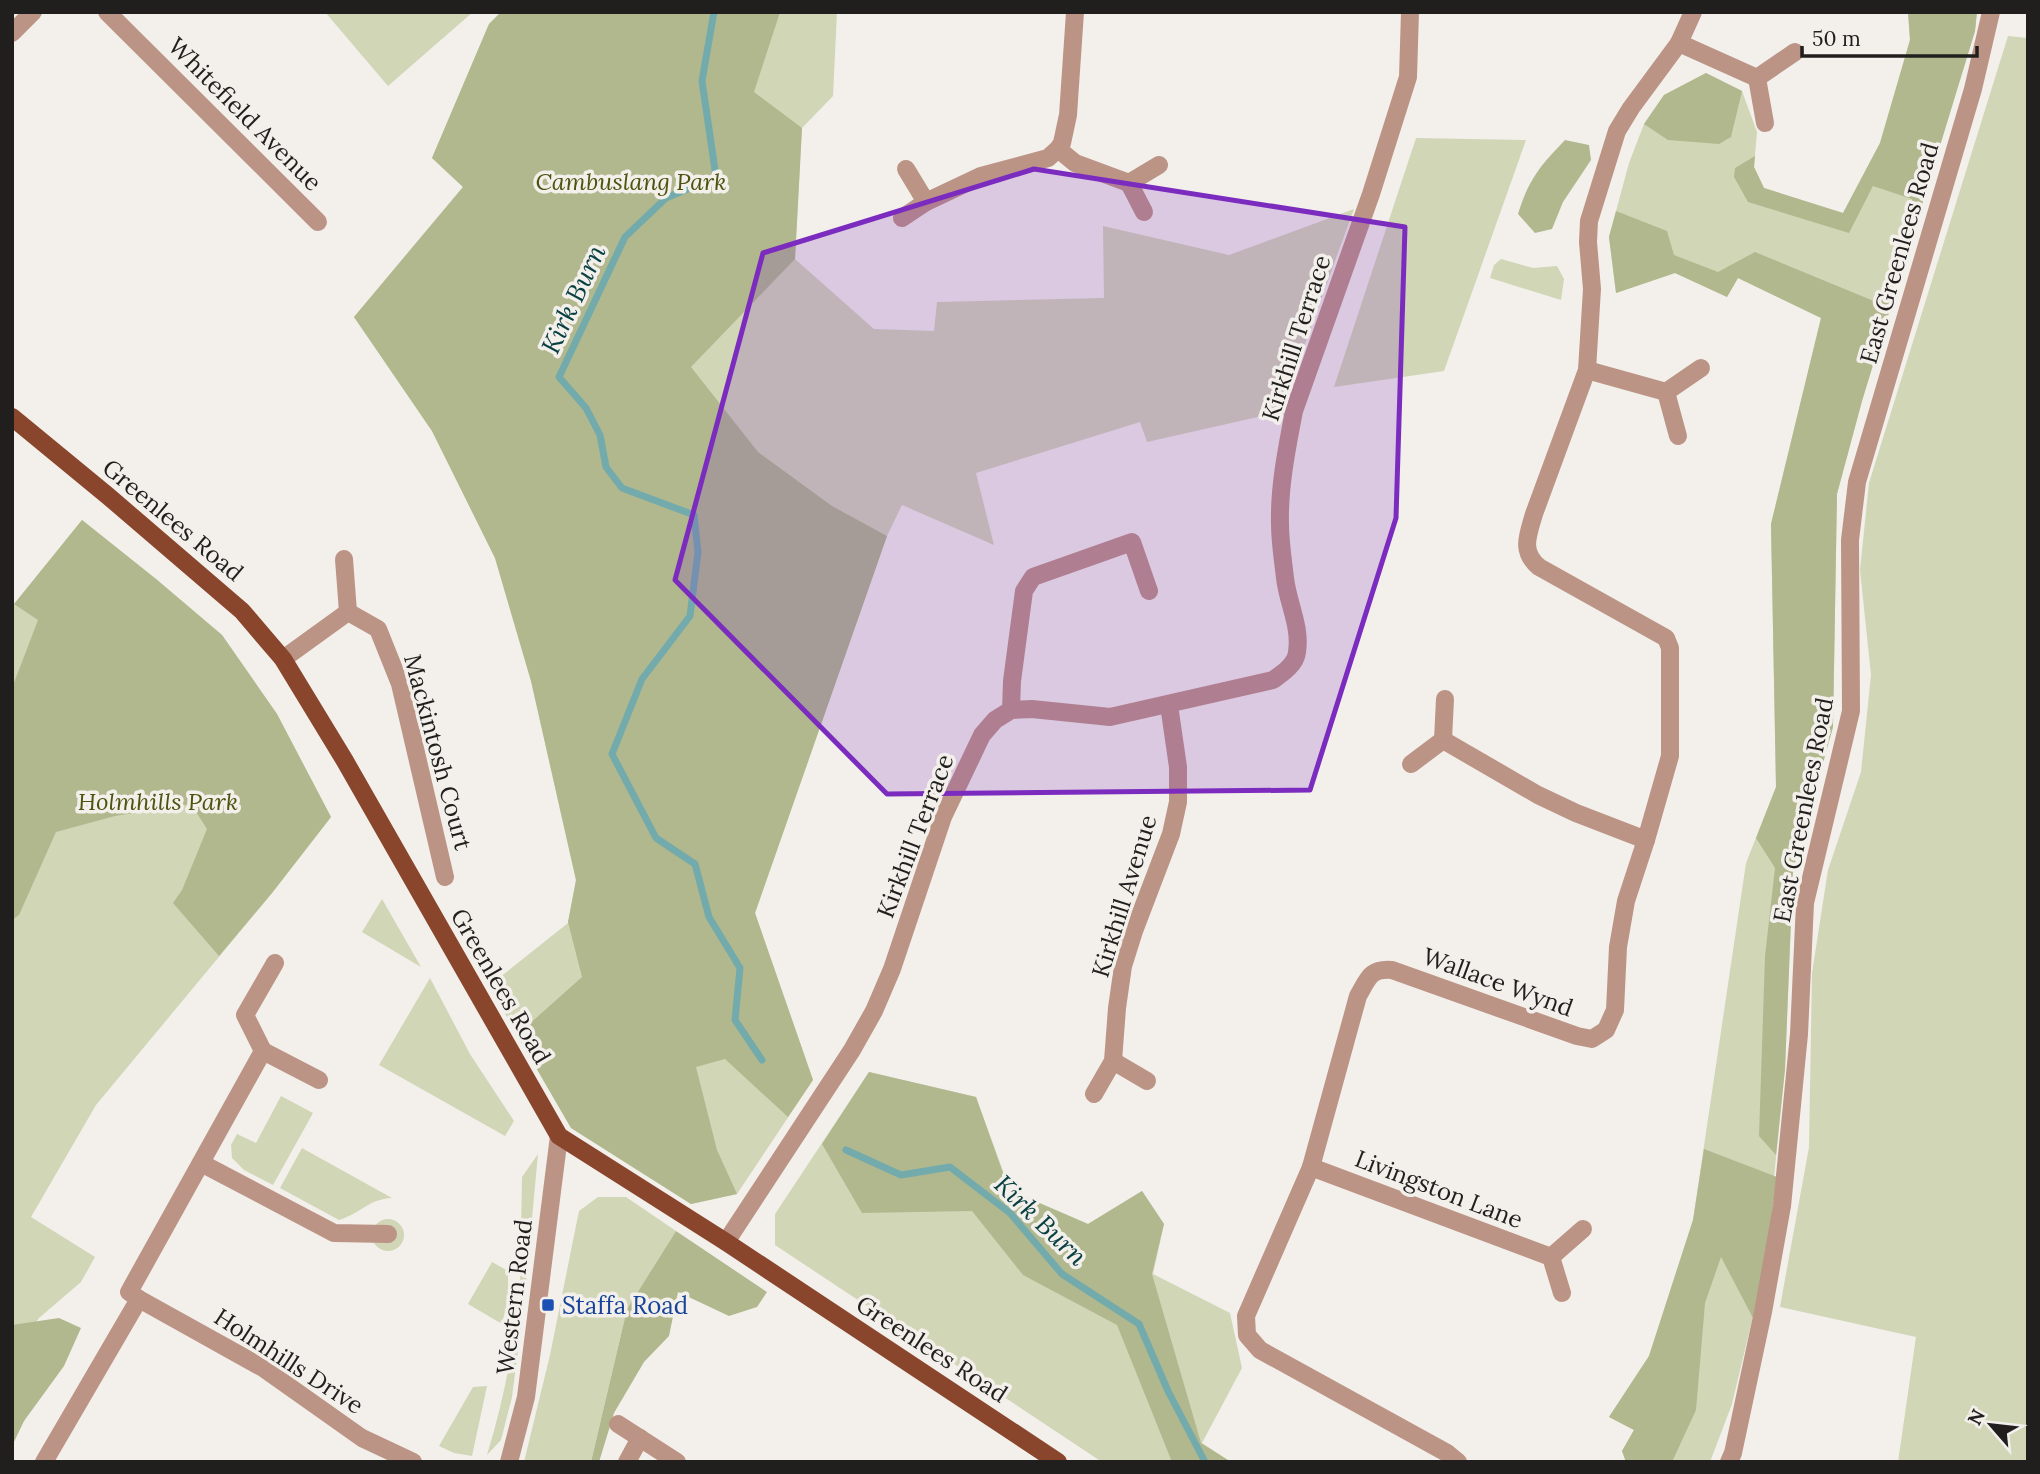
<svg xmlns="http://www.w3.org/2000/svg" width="2040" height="1474" viewBox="0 0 2040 1474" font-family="Lora,serif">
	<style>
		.green { fill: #d1d6b7 }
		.forest { fill: #b1b88e }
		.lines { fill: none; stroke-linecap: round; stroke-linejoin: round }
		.stream { stroke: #73abad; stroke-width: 7 }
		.minor { stroke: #bc9486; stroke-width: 18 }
		.major { stroke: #8a462d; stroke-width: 18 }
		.marked { fill: #7b2cbf; fill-opacity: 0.2; stroke: #7b2cbf; stroke-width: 5; stroke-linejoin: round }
		.transit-dot { fill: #1a4fb4; stroke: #f3f0eb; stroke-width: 2.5 }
		.labels { text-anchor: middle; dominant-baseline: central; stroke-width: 7; stroke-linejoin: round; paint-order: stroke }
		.street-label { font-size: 24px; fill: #211f1e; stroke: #f3f0eb }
		.park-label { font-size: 24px; font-style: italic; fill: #4d540f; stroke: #f3f0eb }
		.transit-label { font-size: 24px; fill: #164399; stroke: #f3f0eb; text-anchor: start }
		.water-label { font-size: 26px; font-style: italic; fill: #083f41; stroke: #f3f0eb }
	</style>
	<rect width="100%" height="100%" fill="#f3f0eb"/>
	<!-- green -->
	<g class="green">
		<path d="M325,12H473L388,86Z"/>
		<path d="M501,12H837L833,96L802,128L795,259L874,329L934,331L937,302L1104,298L1103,226L1229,255L1354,209L1280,412L1147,442L1140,422L976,473L994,545L902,505L887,536L755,913L813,1080L737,1194L691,1204L571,1128L489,986L568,923L576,880L531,681L495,558L432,431L354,317L463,187L432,158L489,24Z"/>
		<path d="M1908,12H1977L1975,31L1862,401L1837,494L1833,727L1793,871L1785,1069L1765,1266L1732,1404L1710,1462H1626L1622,1451L1634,1430L1609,1417L1649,1356L1693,1220L1746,863L1776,787L1771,524L1821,318L1738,278L1727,297L1675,273L1616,293L1609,237L1629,163L1644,124L1664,95L1706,73L1742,91L1757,132L1754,167L1764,188L1843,213L1880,143L1910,40Z"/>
		<path d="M2008,36L2028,38V1462H1898L1916,1337L1780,1307L1809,1147L1812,973L1828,870L1861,772L1871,675L1860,570L1869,483Z"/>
		<path d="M1416,138L1526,140L1444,371L1334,387Z"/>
		<path d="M1501,259L1533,268L1557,266L1564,279L1561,300L1490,278L1494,265Z"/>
		<path d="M82,520L156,579L222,635L277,714L331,817L272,893L96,1105L31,1217L95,1257L81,1282L39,1318L12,1358V607Z"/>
		<path d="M382,899L421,967L362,932Z"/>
		<path d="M430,978L470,1054L514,1121L505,1136L379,1065Z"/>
		<path d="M869,1072L976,1097L1010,1190L1088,1224L1142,1191L1164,1224L1153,1274L1230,1313L1242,1368L1202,1443L1231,1462H1102L775,1245V1214Z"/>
		<path d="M281,1096L313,1113L273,1185L244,1170L232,1158L231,1145L237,1134L256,1143Z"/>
		<path d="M302,1148L392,1198C368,1199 360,1214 339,1220L280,1188Z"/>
		<path d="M538,1154L526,1283L520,1289L522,1177Z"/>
		<path d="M598,1197H626L676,1231L627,1309L591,1462H524L550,1355L579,1211Z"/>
		<circle cx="388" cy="1235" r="16"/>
		<path d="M492,1262L508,1271V1299L502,1324L468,1304Z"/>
		<path d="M524,1303L512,1397L501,1440L487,1455C502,1406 512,1356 519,1305Z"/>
		<path d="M487,1386L472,1456L454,1453L439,1446L473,1387Z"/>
	</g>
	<!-- forest -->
	<g class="forest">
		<path d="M501,12H780L754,92L802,128L795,259L691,367L758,452L832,506L887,536L755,913L813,1080L788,1117L725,1059L696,1067L717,1150L737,1194L691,1204L571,1128L517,1035L582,977L568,922L576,880L531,681L495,558L432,431L354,317L463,187L432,158L489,24Z"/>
		<path d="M1908,12H1977L1975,31L1862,401L1837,494L1833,727L1793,871L1785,1069L1776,1155L1759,1136L1765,956L1775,868L1756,838L1776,787L1771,524L1821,318L1738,278L1727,297L1675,273L1616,293L1609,237L1616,211L1667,231L1674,255L1718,272L1755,252L1881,304L1912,199L1873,186L1849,233L1748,202L1734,177L1735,168L1755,156L1754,167L1764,188L1843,213L1880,143L1910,40Z"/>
		<path d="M1706,73L1742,91L1731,137L1719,144L1668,140L1644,124L1664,95Z"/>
		<path d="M1565,140L1589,145L1591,160L1563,202L1552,229L1535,233L1518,214C1529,179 1540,166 1565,140Z"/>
		<path d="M82,520L156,579L222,635L277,714L331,817L272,893L219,956L173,903L182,890L207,829L191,804L115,816L56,832L19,915L12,920V688L38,620L14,604Z"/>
		<path d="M869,1072L976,1097L1009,1190L1088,1224L1142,1191L1164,1224L1152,1274L1201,1443L1231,1462H1172L1117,1325L1023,1275L972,1211L862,1213L822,1144Z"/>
		<path d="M1704,1149L1777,1177L1765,1266L1753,1318L1721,1257L1705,1303L1696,1410L1672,1462H1626L1622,1451L1634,1430L1609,1417L1649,1356L1693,1220Z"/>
		<path d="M676,1231L767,1292L757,1307L729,1316L678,1292L669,1336L644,1362L614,1413L599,1462H591L627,1309Z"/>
		<path d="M59,1318L81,1328L64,1366L24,1421L12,1446V1325Z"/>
	</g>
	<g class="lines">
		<!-- stream -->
		<g class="stream">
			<path d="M714,12L702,81L716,177L666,198L625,237L559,377L586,408L600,435L606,467L622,488L694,515L698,552L690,616L642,679L612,754L656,838L695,864L709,917L740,968L735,1020L762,1060"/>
			<path d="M846,1150L901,1175L950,1167L1010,1213L1062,1274L1139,1324L1168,1391L1205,1462"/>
		</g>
		<!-- minor -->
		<g class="minor">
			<path d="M107,12L318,222"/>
			<path d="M12,33L33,12"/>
			<path d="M1679,43L1757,78L1795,52"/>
			<path d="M1757,78L1765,123"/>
			<path d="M1058,149L1075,163L1129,183"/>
			<path d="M906,169L926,202"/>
			<path d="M1144,212L1129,183L1159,165"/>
			<path d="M902,218L926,202L981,176L1048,158L1058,149L1062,143L1068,115L1075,12"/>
			<path d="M1587,370L1666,392L1701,368"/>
			<path d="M1666,392L1678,436"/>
			<path d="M344,559L348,612"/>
			<path d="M283,659L348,612L378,629L400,684L445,877"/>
			<path d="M1011,710L1012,681L1024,591L1033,577L1132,542L1149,591"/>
			<path d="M1443,740L1538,795L1576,813L1646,840"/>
			<path d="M1443,740L1445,699"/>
			<path d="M1411,764L1443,740"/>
			<path d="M263,1051L319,1080"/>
			<path d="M1113,1061L1147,1081"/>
			<path d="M1094,1094L1113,1061L1117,1008L1123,966L1134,931L1171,834L1178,802V767L1169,705"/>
			<path d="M201,1163L334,1233L388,1234"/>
			<path d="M1311,1167L1551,1257"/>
			<path d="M726,1242L852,1050L874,1011L892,969L943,817L982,735L995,720L1011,710L1032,709L1110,717L1273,680C1283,673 1296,664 1297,652C1301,626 1288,604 1285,578C1283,560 1280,542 1280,524C1279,486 1287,448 1294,411L1371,194L1408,77L1410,12"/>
			<path d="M1551,1257L1583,1229"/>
			<path d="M1551,1257L1562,1293"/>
			<path d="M139,1299L263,1368L362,1438L413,1462"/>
			<path d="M618,1424L677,1462"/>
			<path d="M44,1462L139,1299L129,1292L263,1051L245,1015L275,963"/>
			<path d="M509,1462L526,1397L559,1136"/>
			<path d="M627,1462L640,1438"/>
			<path d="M1458,1462L1447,1453L1260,1350L1247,1335L1246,1316L1311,1167L1358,996C1368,979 1370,968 1392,970L1577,1036L1592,1039L1606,1030L1615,1010L1618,947L1626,901L1646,840L1670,756V648L1666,638L1539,567C1520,551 1528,535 1534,514L1587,370L1592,289L1588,242L1589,221L1617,131L1631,108L1679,43L1693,12"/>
			<path d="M1729,1462L1733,1453L1763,1312L1782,1206L1799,1034L1805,903L1851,711L1850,540L1857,482L1973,89L1991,12"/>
		</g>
		<!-- major -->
		<path class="major" d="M12,417L108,496L242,611L283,659L345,761L559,1136L726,1242L1058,1462"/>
	</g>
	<!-- marked area -->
	<path class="marked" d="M1034,169L1405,227L1396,518L1310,790L887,794L675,580L763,253Z"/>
	<!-- markers -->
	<rect class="transit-dot" x="541" y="1298" width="14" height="14" rx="3.5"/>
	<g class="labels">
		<!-- street labels -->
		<g class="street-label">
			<text transform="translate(245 114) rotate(45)">Whitefield Avenue</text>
			<text transform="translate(1899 253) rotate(-74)">East Greenlees Road</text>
			<text transform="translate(1296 338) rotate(-72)">Kirkhill Terrace</text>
			<text transform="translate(173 520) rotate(40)">Greenlees Road</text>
			<text transform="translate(438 752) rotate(75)">Mackintosh Court</text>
			<text transform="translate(1803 810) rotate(-79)">East Greenlees Road</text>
			<text transform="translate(915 836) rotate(-69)">Kirkhill Terrace</text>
			<text transform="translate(1124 896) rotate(-73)">Kirkhill Avenue</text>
			<text transform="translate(1498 982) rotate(20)">Wallace Wynd</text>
			<text transform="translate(501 986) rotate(60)">Greenlees Road</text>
			<text transform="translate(1439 1189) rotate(21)">Livingston Lane</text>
			<text transform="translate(514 1297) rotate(-83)">Western Road</text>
			<text transform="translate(932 1349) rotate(33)">Greenlees Road</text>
			<text transform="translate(289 1361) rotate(33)">Holmhills Drive</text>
		</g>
		<!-- park labels -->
		<g class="park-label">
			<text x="631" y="181">Cambuslang Park</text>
			<text x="158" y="801">Holmhills Park</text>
		</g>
		<!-- transit labels -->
		<g class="transit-label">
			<text x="562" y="1305">Staffa Road</text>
		</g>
		<!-- water labels -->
		<g class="water-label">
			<text transform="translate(573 299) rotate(-65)">Kirk Burn</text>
			<text transform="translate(1041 1220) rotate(44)">Kirk Burn</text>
		</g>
	</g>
	<!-- border -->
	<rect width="2040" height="1474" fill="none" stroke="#211f1e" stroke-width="28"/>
	<!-- north arrow -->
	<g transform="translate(1991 1425) rotate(298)" stroke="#f3f0eb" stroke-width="5" paint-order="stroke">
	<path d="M0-5L12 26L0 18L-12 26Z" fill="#211f1e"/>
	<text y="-10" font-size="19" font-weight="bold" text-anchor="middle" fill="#211f1e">N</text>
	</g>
	<!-- scale -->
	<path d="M1802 46v10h175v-10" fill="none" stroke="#211f1e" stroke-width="3.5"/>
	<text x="1812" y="46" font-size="21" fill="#211f1e" stroke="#f3f0eb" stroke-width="5" paint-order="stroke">50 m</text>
</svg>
